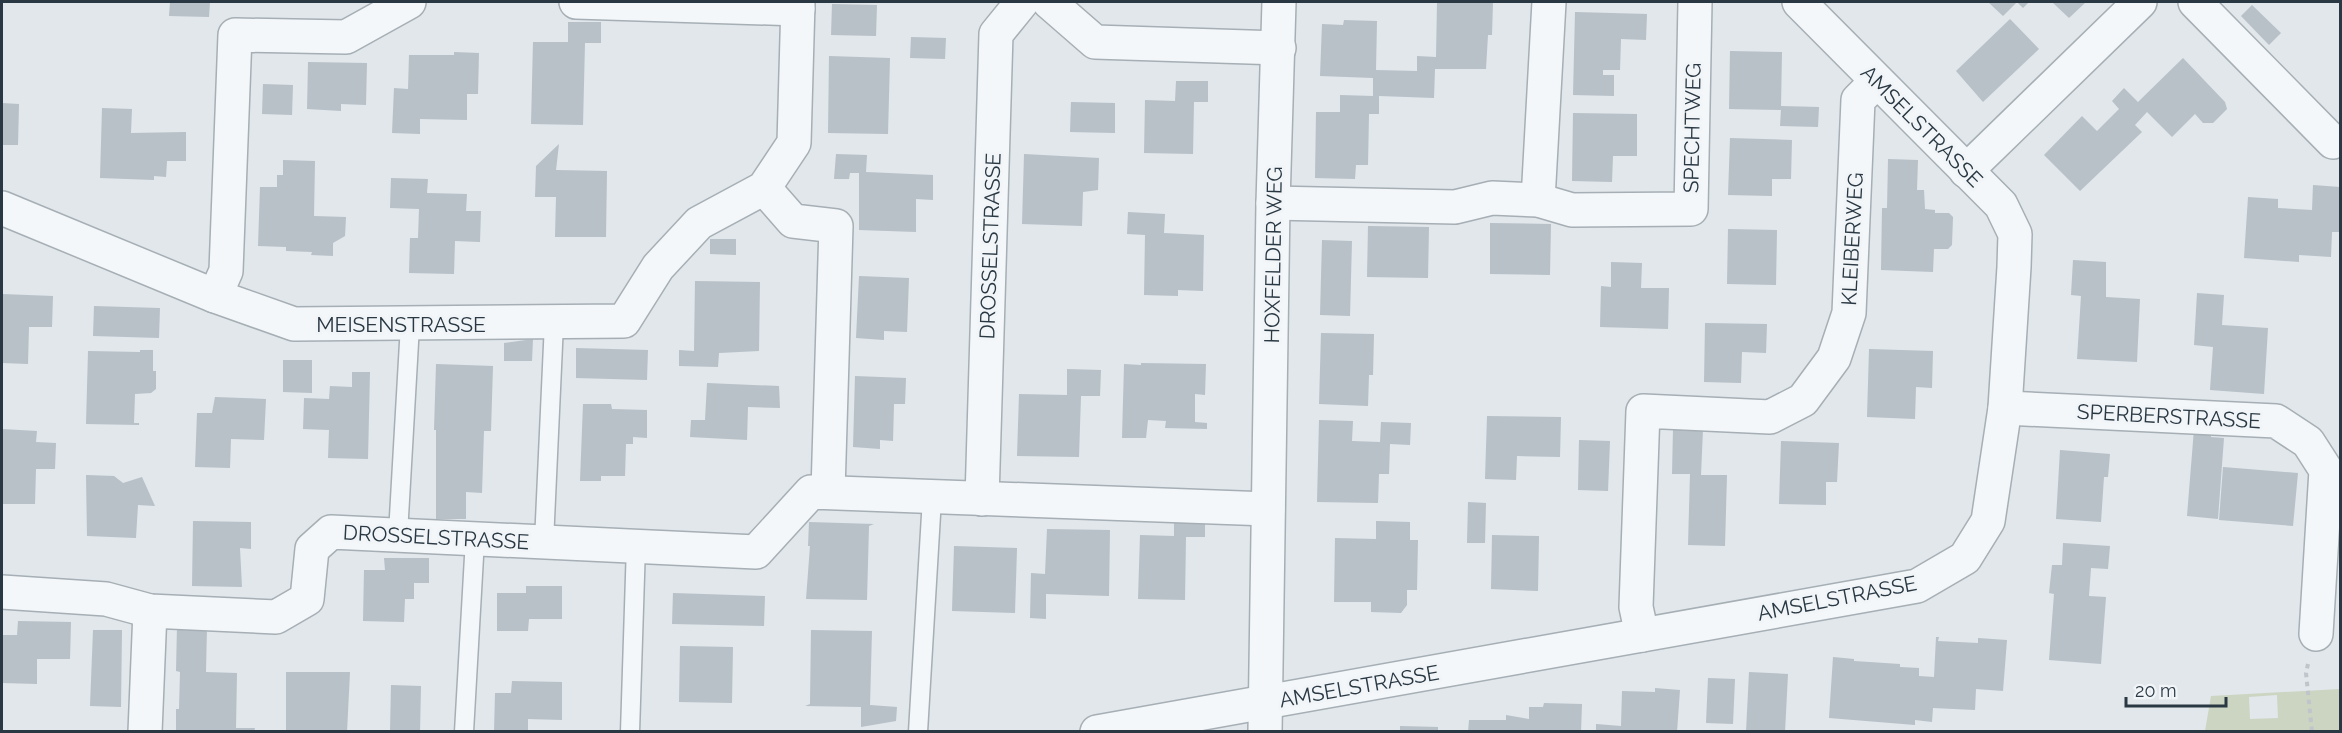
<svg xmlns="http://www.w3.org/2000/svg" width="2342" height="733" viewBox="0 0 2342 733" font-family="Raleway,sans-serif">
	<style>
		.green { fill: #cbd5c2; fill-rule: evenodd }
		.building { fill: #b8c1c8 }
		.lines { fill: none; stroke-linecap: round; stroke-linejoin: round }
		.lane-casing { stroke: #a6afb5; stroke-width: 21 }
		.street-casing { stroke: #a6afb5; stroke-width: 36 }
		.path { stroke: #bfc5ca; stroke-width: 4; stroke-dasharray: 4.5 4.5; stroke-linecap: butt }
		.lane { stroke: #f4f7f9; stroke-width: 18 }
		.street { stroke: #f4f7f9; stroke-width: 33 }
		.labels { text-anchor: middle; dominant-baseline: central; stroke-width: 6; stroke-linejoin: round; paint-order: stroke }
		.street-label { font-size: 21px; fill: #293843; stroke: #f1f5f8 }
	</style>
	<rect width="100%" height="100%" fill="#e1e7eb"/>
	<!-- green -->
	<path class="green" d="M2340,689V731H2205L2211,696ZM2277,695L2278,718L2250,719L2249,697Z"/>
	<!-- building -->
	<g class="building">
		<path d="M170,2H210L209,17L169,16Z"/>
		<path d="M1437,2H1493L1492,35H1488L1486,69H1435L1434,98L1379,96V114H1369L1368,165H1356L1355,179L1315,178L1316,112H1340V95L1373,96V78L1320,76L1322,24L1343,25L1344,20L1377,21L1376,70L1417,71V56L1436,57Z"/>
		<path d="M1988,2H2029L2023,8L2017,2L2003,16Z"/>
		<path d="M2052,2H2086L2069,18Z"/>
		<path d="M832,4L877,5L876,36L831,35Z"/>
		<path d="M2252,5L2281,33L2269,45L2241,16Z"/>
		<path d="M1575,12L1647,14L1646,40L1621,39L1620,70H1603V75H1614V96L1573,95Z"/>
		<path d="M2010,19L2039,49L1983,102L1956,71Z"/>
		<path d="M568,22H601V43H585L583,125L531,124L533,42H568Z"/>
		<path d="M911,37L946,38L945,59L910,58Z"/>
		<path d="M1730,51L1782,52L1781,106L1819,107L1818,127L1780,126L1781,110L1729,109Z"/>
		<path d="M454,52L479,53L478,94H467V120L420,119V134L392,133L394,88L408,89L409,55H454Z"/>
		<path d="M829,56L890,58L888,134L828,133Z"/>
		<path d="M2183,58L2225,102L2227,109L2213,123H2203L2195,114L2172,137L2147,112L2135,125L2142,132L2080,191L2044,155L2082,116L2097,131L2119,109L2112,101L2124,88L2138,102Z"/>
		<path d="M308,62L367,63L366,105L341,104V111L307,109Z"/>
		<path d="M1176,81H1208V102H1194L1193,154L1144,153L1145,100L1175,101Z"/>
		<path d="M263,84L293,85L292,115L262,114Z"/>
		<path d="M1071,102L1115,103V133L1070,132Z"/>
		<path d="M2,103L19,104L18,145H2Z"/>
		<path d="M102,108L132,109L131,133L186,132V161H167L166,177L154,176V180L100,178Z"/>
		<path d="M1573,113L1637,114V156H1613L1612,182L1572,181Z"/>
		<path d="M1730,138L1792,140L1791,179H1772V196L1728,195Z"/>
		<path d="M559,144L556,170L607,171L606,237H555L556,197H535L536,166Z"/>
		<path d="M836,154L867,155L866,172L933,175V200L916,199V232L859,230V173H850L849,179H834Z"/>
		<path d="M1024,154L1099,158L1098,190L1083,192L1082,226L1022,224Z"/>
		<path d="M1888,159L1918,160L1917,190H1924L1925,209L1935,210V213H1949L1953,217L1952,245L1948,249H1934L1933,272L1881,270L1882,208H1887Z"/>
		<path d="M283,160L315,161L314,216L346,217L345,236L333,243V256L311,255L312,252L286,251V247L258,246L260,187H277V175H283Z"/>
		<path d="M391,178L428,179L427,193L467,194L466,211H481L480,242L455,241L454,274L409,273L410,238H418L419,209L390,208Z"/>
		<path d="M2313,185L2340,187V232H2332L2331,257L2299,255V262L2244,258L2248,197L2278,199V208L2312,210Z"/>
		<path d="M1128,212L1165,214L1164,233L1204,235L1203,291L1178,290V296L1144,295L1145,235L1127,234Z"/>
		<path d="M1490,223L1551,224L1550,275L1490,274Z"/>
		<path d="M1368,226L1429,227L1428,278L1367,277Z"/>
		<path d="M1728,229L1777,230L1776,285L1727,284Z"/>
		<path d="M710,239H736V255L710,254Z"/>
		<path d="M1322,240L1352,241L1350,316L1320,315Z"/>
		<path d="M2073,260L2106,262V297L2140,299L2137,362L2077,359L2081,296L2071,295Z"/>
		<path d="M1611,262L1642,263L1641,288H1669L1668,329L1600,327L1601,286L1611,287Z"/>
		<path d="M859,276L909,278L907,332L884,331V340L856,338Z"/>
		<path d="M695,281L760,282L759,351L719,353L718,367L679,366V350L694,351Z"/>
		<path d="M2197,293L2224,295L2222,325L2268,328L2264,394L2210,390L2213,347L2194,345Z"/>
		<path d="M2,294L53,296L52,327H29L28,364L2,363Z"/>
		<path d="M94,306L160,308L159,338L93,336Z"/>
		<path d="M1705,323L1767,324L1766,353L1742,352L1741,383L1704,382Z"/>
		<path d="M1321,333L1374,334L1373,375H1369L1368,406L1319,404Z"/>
		<path d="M533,339L532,361H504V343Z"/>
		<path d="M576,348L648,350L647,380L576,378Z"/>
		<path d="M1869,349L1933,351L1932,388L1916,387L1915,419L1867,417Z"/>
		<path d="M140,350H153V371H156V389L151,393L135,394L134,423H139V425L86,424L88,351L140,352Z"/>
		<path d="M283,360H312V393L283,392Z"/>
		<path d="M1141,363L1206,364L1205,395L1195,394V422L1207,423V429L1165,428L1166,421L1148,420L1146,438H1122L1124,364L1141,365Z"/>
		<path d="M436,364L493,366L491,431H484L482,493L466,492V519H436V430H434Z"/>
		<path d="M1067,369L1101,370L1100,396H1081L1079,457L1017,456L1019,394L1067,395Z"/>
		<path d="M352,372H370L368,459L328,458L329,430L303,429L304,398L329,399L330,386L352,387Z"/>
		<path d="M855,376L906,378L905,404H894L893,441L880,440V449L853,447Z"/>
		<path d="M707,383L779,386L780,408L748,407L747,440L690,437L691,420H705Z"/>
		<path d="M215,397L266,399L264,440L231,439L230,468L195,467L197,413H212Z"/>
		<path d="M583,404H611L612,409L647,410V438L633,437V444H626L625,476H601V481H580Z"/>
		<path d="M1487,416L1561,417L1560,457L1517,456L1516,480L1485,479Z"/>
		<path d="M1319,420L1353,421L1352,441L1380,442L1381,422L1411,423L1410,445L1390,444L1389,474H1379L1378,503L1317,502Z"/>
		<path d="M2,429L37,431L36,442L56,443L55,469H36L35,504H2Z"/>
		<path d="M1673,429H1703L1701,475H1727L1725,546L1688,545L1690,474H1672Z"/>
		<path d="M2194,429L2211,431V437L2224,438L2218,519L2187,516Z"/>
		<path d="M1579,440L1610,441L1608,491L1578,490Z"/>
		<path d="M1781,441L1839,443L1837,482H1826V505L1779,504Z"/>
		<path d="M2060,450L2110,454L2108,477H2104L2101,522L2056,519Z"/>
		<path d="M2223,467L2298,473L2293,526L2219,520Z"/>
		<path d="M86,475L114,476L123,483L142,477L155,506L138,505L136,538L87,536Z"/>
		<path d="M1468,502L1486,503L1485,543H1467Z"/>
		<path d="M1174,520L1205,521V537H1186L1185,600L1138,599L1140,535L1174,536Z"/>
		<path d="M193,521L251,522V549L240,548L242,587L192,586Z"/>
		<path d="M1376,521L1410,522V540H1418L1417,590H1407V605L1401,613L1371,612V602H1334L1335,538L1376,539Z"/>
		<path d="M809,522L874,524L869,526L867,600L806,599L810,546H808Z"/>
		<path d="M1047,529L1110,530L1109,596L1046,594V619L1030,618L1031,573L1045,574Z"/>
		<path d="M1492,535L1539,536L1538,591L1491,589Z"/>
		<path d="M2063,543L2110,546L2108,569L2091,568L2089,596L2106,597L2101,664L2049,660L2054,594L2049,593L2052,565H2062Z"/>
		<path d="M954,546L1017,548L1015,613L952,611Z"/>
		<path d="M384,558H429V583H414V599H405L404,622L363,621L364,570H385Z"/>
		<path d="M526,586H562V619H529L528,631H497V593H526Z"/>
		<path d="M673,593L765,596L764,626L672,624Z"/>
		<path d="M18,621L71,622L70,659H37V684L2,683L3,635H17Z"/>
		<path d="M177,626L207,627L206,672L237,673L236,728H255L254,732H176V709H179L180,672L176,671Z"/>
		<path d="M93,630H122L121,707L90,706Z"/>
		<path d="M811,630L872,631L870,705L897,707L896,721L861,727V707L805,706L810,704Z"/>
		<path d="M1936,637H1939L1938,641L1978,643V638L2007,640L2003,691L1976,689L1975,710L1933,708L1932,722L1915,720V725L1829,718L1833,657L1854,659V661L1900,664V667L1919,668V676L1934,677Z"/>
		<path d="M680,646L733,647L732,703L679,702Z"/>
		<path d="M286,672H350L347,732H286Z"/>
		<path d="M1749,672L1788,674L1785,732H1746Z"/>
		<path d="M1708,678L1735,679L1733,724L1706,723Z"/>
		<path d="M512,681L562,682V720L528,719V732H494L495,693H511Z"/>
		<path d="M391,685L421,686L420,732H390Z"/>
		<path d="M1655,688L1680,690L1677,732H1596V724L1621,726L1622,691L1655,692Z"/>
		<path d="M1544,703L1582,704L1581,732H1468L1469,720H1506V715L1529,719V707H1543Z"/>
		<path d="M1400,726L1438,727V732H1400Z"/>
	</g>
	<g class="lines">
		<defs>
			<g id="lane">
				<path d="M398,534L410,325"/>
				<path d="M544,542L554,323"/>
				<path d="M464,732L475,539"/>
				<path d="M630,732L636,545"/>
				<path d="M918,732L932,498"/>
			</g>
			<g id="street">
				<path d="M576,2L798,9"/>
				<path d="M1049,2L1095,42L1279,48"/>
				<path d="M2195,2L2333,142"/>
				<path d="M1966,171L2140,2"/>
				<path d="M764,188L793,221L836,226L828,491"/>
				<path d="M1538,200L1549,2"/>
				<path d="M1273,203L1455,207L1492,198L1538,200L1572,210L1691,209L1695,2"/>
				<path d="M2,208L215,296L294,324L624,321L658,267L699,223L764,188L794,143L798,2"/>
				<path d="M215,296L226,271L235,35L346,37L409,2"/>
				<path d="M2005,408L2276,421L2308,442L2326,470L2316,634"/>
				<path d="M982,499L996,34L1022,2"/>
				<path d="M2,592L106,599L150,611L276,617L307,599L312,549L331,532L756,552L811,492L1268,509"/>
				<path d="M1642,635L1636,607L1643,411L1770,417L1803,400L1834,358L1849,313L1858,100L1877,81"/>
				<path d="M145,732L150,611"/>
				<path d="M1097,732L1917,586L1965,558L1988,521L2005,408L2014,267L2015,234L2001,205L1799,2"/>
				<path d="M1265,732L1273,203L1279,2"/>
			</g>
		</defs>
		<!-- lane casing -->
		<use href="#lane" class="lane-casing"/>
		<!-- street casing -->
		<use href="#street" class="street-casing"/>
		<!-- path -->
		<path class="path" d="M2308,664L2306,673L2312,732"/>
		<!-- lane -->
		<use href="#lane" class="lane"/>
		<!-- street -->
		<use href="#street" class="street"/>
	</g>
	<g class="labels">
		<!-- street labels -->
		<g class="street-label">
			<text transform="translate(1922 126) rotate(45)">AMSELSTRASSE</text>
			<text transform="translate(1692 128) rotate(-89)">SPECHTWEG</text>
			<text transform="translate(1852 239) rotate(-87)">KLEIBERWEG</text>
			<text transform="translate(990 246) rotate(-88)">DROSSELSTRASSE</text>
			<text transform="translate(1273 255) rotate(-89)">HOXFELDER WEG</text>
			<text x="401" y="324">MEISENSTRASSE</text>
			<text transform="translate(2169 416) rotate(3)">SPERBERSTRASSE</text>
			<text transform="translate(436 537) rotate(3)">DROSSELSTRASSE</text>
			<text transform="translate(1837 598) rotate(-11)">AMSELSTRASSE</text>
			<text transform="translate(1359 686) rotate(-10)">AMSELSTRASSE</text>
		</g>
	</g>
	<!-- border -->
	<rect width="2342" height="733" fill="none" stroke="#293843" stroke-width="6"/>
	<!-- scale -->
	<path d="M2126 697v9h100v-9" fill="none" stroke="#293843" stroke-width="3"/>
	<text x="2135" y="697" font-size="18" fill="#293843" stroke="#f1f5f8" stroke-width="4.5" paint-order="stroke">20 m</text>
</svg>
